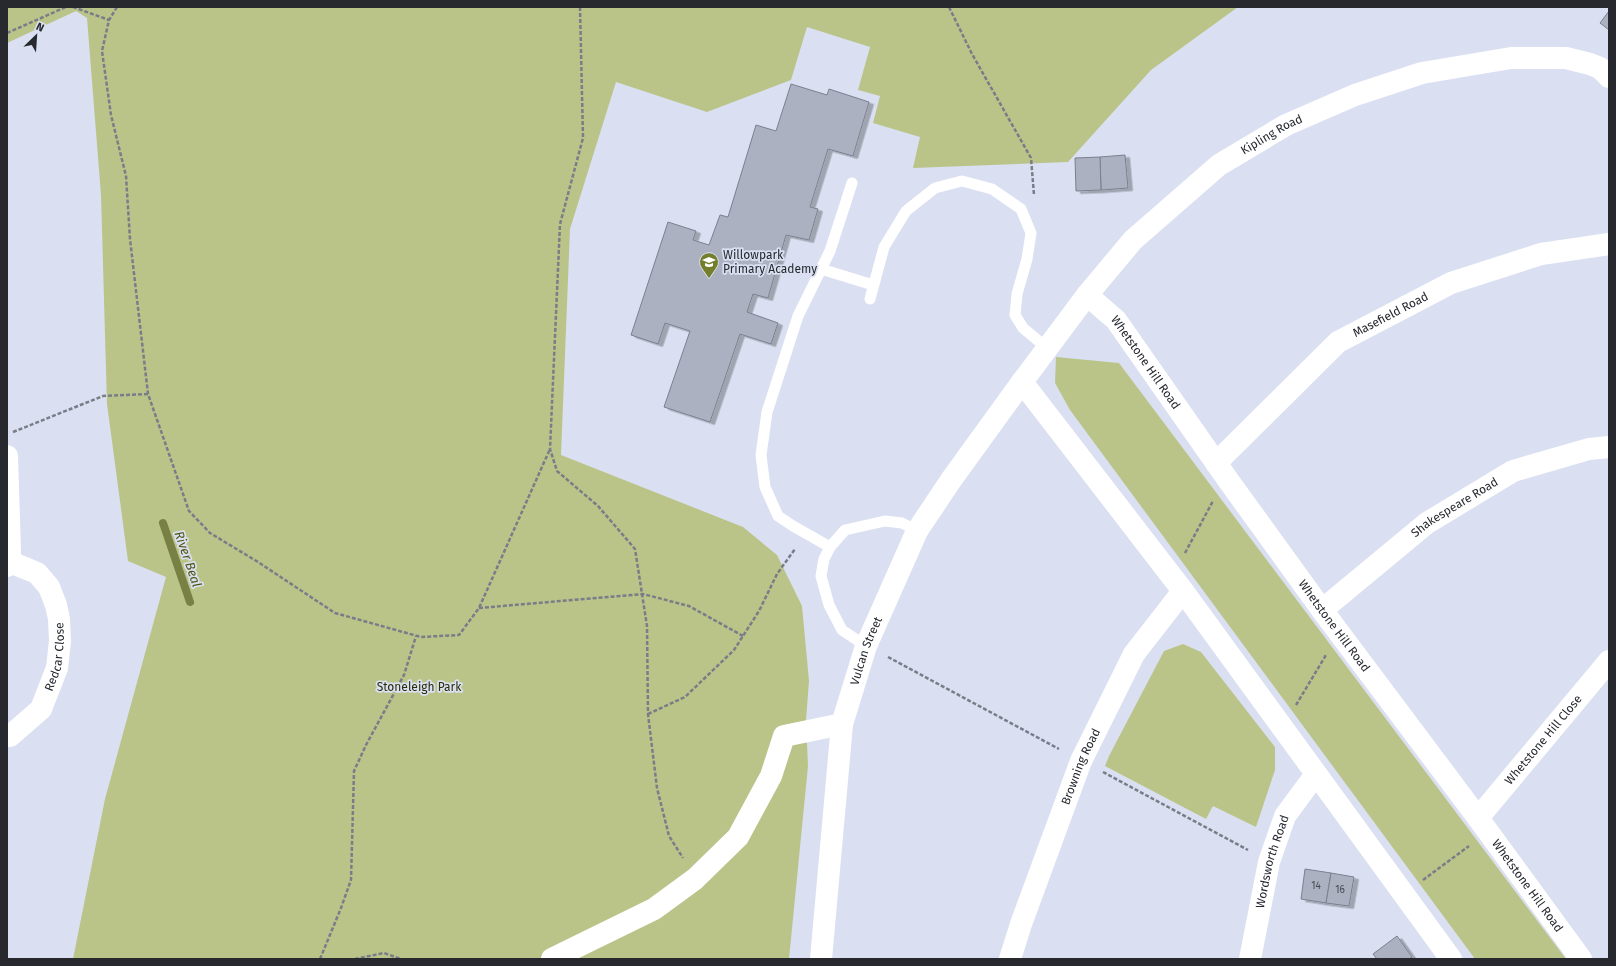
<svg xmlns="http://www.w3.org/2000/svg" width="1616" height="966" viewBox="0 0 1616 966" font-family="'Fira Sans',sans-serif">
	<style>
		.green { fill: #bac489 }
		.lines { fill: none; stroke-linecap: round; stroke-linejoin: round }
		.stream { stroke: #788043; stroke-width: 8 }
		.building { fill: #abb1c1; stroke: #7b808f; filter: url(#shadow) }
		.path { stroke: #7a7d88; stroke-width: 2.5; stroke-dasharray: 4 2; stroke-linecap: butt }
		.lane { stroke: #fff; stroke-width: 11 }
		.street { stroke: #fff; stroke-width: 22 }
		.labels { text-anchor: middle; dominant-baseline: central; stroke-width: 3.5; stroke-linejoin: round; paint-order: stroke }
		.number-label { font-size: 10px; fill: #484b54 }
		.street-label { font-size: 12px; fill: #27292f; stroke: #dae0f1 }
		.poi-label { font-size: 12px; fill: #27292f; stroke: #dae0f1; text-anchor: start }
		.park-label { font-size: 12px; fill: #2a2e07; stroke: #dae0f1 }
		.water-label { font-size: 13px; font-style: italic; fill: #4e5513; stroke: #dae0f1 }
	</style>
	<defs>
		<filter id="shadow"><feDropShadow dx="4.5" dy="2.5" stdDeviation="0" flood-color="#0004"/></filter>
	</defs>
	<rect width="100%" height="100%" fill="#dae0f1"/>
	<!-- green -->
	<g class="green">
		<path d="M7,7H1238L1151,70L1068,162L913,168L920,137L873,123L880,96L858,90L870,47L807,27L791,80L707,112L616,82L570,229L561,455L743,527L777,555L802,606L809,681L806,720L808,766L789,959H73L105,799L166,577L128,561L107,404L101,195L87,18L76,11L7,43Z"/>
		<path d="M1056,357L1119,363L1566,959H1475L1070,410L1055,383Z"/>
		<path d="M1183,644L1201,652L1275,747V770L1256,827L1213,806L1206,819L1105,766L1109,756L1164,651Z"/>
	</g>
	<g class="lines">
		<!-- stream -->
		<path class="stream" d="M163,523L190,602"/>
	</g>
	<!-- building -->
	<g class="building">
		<path d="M1609,11V30L1600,23Z"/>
		<path d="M791,84L827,95L829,89L869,102L853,156L828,149L810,207L818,209L809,240L786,235L768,298L753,294L747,312L778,323L771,344L740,334L710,422L664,407L690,331L665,323L658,344L631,335L668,222L696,231L693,240L709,245L720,215L728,217L756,125L776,131Z"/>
		<path d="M1125,155L1128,188L1101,190L1100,157Z"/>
		<path d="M1100,157L1101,190L1076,191L1075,158Z"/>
		<path d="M1305,869L1331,873L1326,903L1301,899Z"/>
		<path d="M1331,873L1354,877L1349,906L1326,903Z"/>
		<path d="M1397,936L1412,957L1409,959H1377L1373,954Z"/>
	</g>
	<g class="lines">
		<!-- path -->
		<g class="path">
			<path d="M73,7L109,20"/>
			<path d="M117,7L109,20L102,51L111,115L126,176L130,239L148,394L189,511L210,533L258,562L335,613L421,637L459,635L479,608L550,449"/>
			<path d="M580,7L583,138L560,224L550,449L557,471L598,506L635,549L647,626L648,714L657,788L669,836L683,858"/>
			<path d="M949,7L972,54L1031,158L1034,195"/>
			<path d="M7,33L66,7"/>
			<path d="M13,432L103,396L148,394"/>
			<path d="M1185,553L1213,501"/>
			<path d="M479,608L643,594L689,606L743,636"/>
			<path d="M888,657L1059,749"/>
			<path d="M1296,705L1326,655"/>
			<path d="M648,714L685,697L734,650L759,611L777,574L795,549"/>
			<path d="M1103,772L1248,850"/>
			<path d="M1423,880L1469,846"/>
			<path d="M320,959L341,908L351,880L354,771L366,745L404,675L416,636"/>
			<path d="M355,959L384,953L401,959"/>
		</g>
		<!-- lane -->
		<g class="lane">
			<path d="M821,269L873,285"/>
			<path d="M870,299L884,247L906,211L935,188L962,181L992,189L1021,209L1031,233L1027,259L1017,294L1015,315L1023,328L1047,348"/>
			<path d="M830,547L793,526L778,516L765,487L761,455L767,412L798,316L830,251L852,183"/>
			<path d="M866,646L842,630L829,605L821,576L824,559L830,547L845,530L885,521L902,523L917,531"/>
		</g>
		<!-- street -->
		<g class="street">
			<path id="s1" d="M1087,295L1116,320L1228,480L1322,610L1478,818L1581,959"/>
			<path d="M1022,382L1183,591L1451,959"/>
			<path d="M7,456L10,551V562L7,566"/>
			<path id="s2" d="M1216,463L1338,342L1451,283L1541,254L1609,244"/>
			<path id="s3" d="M1322,610L1427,523L1513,471L1589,449L1609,447"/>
			<path id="s4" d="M10,736L41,709L57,668L60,641L59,619L56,605L49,587L37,573L10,562"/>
			<path id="s5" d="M1478,818L1609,661"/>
			<path d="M552,959L654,909L695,879L738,837L771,776L784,736L842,724"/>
			<path id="s6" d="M821,959L842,724L866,646L917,531L951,480L1022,382L1087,295L1133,240L1219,165L1286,125L1355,95L1422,73L1511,58H1566L1590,64L1600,68L1609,77"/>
			<path id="s7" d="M1010,959L1021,924L1081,761L1134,654L1183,591"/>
			<path id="s8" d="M1250,959L1269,862L1285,816L1316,774"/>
		</g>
	</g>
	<!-- icons -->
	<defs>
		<symbol id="school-pin" viewBox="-11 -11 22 30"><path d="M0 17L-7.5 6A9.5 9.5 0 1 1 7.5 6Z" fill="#757f2b" stroke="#dae0f1"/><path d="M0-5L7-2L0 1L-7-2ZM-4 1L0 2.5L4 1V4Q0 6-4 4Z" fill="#fff"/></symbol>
	</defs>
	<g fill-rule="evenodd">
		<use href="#school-pin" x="698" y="251" width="22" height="30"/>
	</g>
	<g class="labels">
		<!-- number labels -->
		<g class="number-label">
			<text x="1316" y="886">14</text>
			<text x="1340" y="890">16</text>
		</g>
		<!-- street labels -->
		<g class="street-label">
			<text stroke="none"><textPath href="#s6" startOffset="981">Kipling Road</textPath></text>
			<text stroke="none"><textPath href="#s2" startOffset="231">Masefield Road</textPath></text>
			<text stroke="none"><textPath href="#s1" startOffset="90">Whetstone Hill Road</textPath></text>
			<text stroke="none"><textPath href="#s3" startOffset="168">Shakespeare Road</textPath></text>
			<text stroke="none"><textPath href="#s1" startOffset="414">Whetstone Hill Road</textPath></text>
			<text stroke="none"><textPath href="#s6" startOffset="313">Vulcan Street</textPath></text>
			<text stroke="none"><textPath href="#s4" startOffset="96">Redcar Close</textPath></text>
			<text stroke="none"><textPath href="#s5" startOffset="102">Whetstone Hill Close</textPath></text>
			<text stroke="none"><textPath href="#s7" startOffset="205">Browning Road</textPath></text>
			<text stroke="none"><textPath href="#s8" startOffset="100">Wordsworth Road</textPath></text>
			<text stroke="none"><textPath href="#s1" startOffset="738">Whetstone Hill Road</textPath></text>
		</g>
		<!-- poi labels -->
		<g class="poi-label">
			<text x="723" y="255">Willowpark<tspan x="723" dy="14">Primary Academy</tspan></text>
		</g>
		<!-- park labels -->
		<g class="park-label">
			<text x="419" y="687">Stoneleigh Park</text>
		</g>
		<!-- water labels -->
		<g class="water-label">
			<text transform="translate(188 559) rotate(71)">River Beal</text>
		</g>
	</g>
	<!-- border -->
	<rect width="1616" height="966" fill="none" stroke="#27292f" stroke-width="16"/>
	<!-- north arrow -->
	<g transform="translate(36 36) rotate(25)" stroke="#dae0f1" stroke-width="3" paint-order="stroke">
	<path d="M0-3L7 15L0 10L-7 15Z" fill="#27292f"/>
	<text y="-6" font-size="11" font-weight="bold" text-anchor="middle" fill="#27292f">N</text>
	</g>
</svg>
